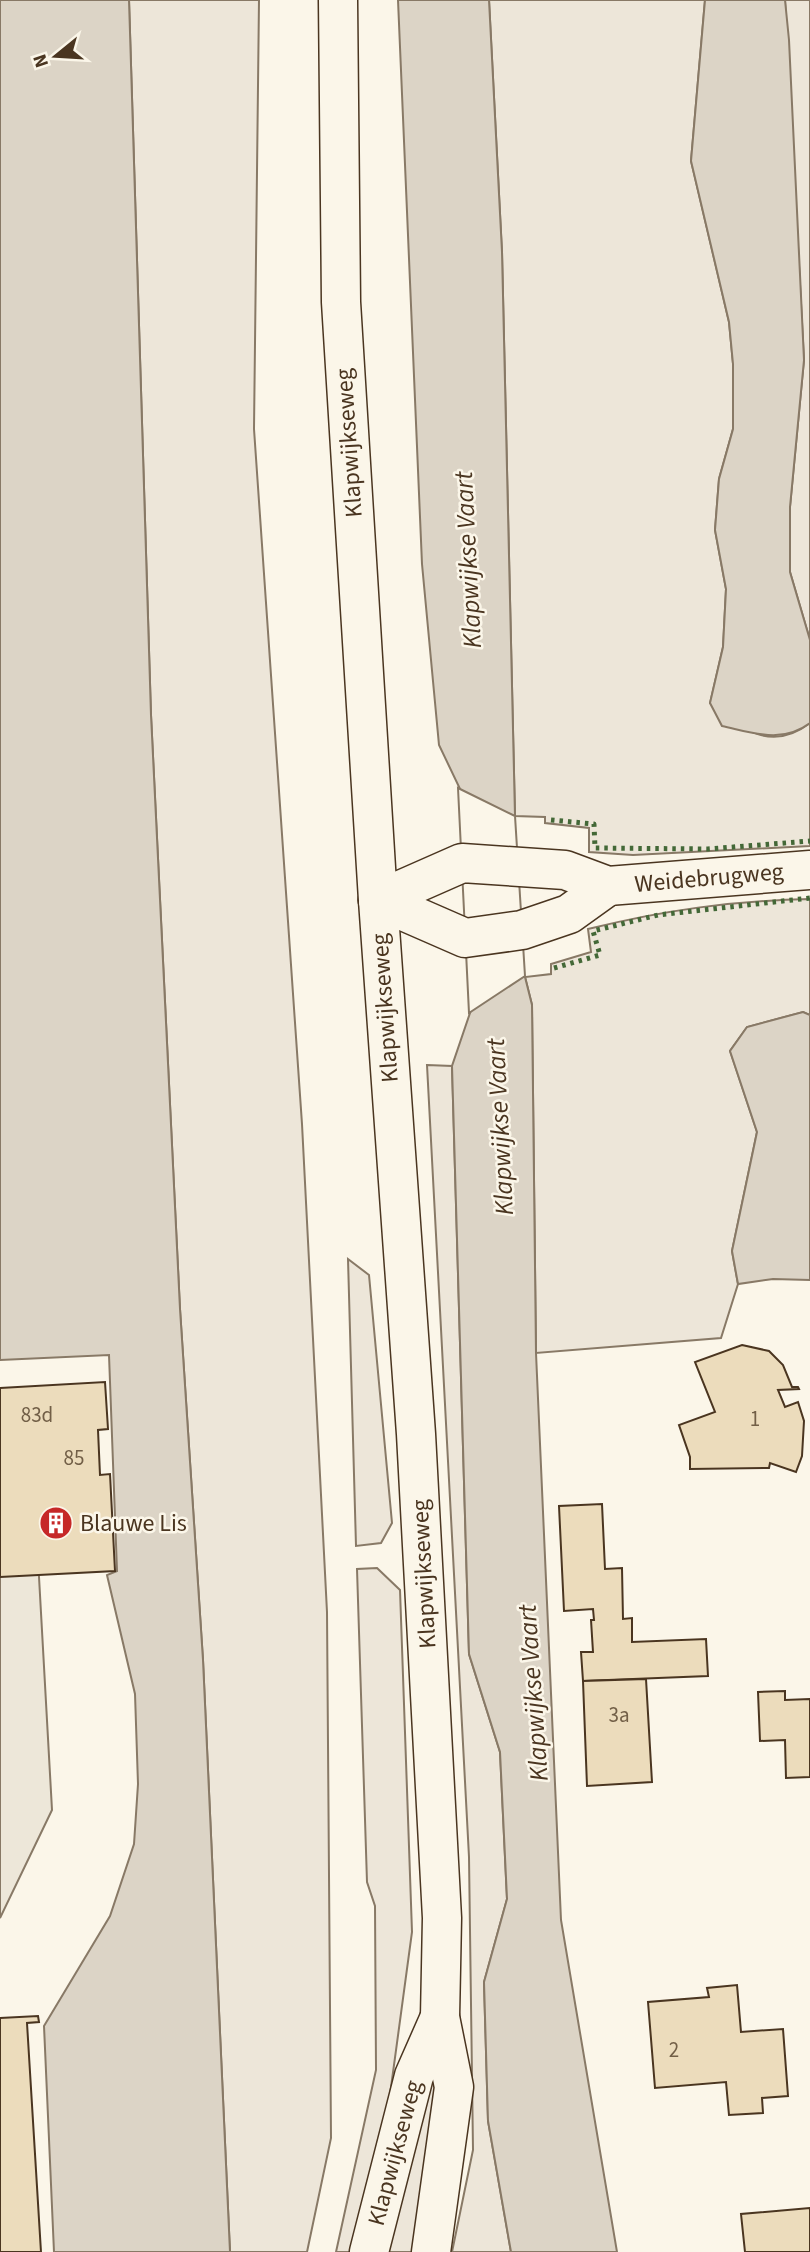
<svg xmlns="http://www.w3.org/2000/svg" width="810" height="2252" viewBox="0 0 810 2252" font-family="'Source Sans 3',sans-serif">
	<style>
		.green { fill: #ede6d9; stroke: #887966; stroke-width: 2 }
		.parking { fill: #ede7d9; stroke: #887966; stroke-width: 2 }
		.water { fill: #dcd4c6; stroke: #887966; stroke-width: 2 }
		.pier { fill: #fbf6e9; stroke: #887966; stroke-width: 2 }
		.building { fill: #ecdcbc; stroke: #4a3520; stroke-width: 2 }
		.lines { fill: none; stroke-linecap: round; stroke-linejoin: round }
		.minor-casing { stroke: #4a3520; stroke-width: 41 }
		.secondary-casing { stroke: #4a3520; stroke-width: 41 }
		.minor { stroke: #fbf6e9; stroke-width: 38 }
		.secondary { stroke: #fbf6e9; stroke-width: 38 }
		.hedge { stroke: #436837; stroke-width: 5; stroke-dasharray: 3.5 5; stroke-linecap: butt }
		.labels { text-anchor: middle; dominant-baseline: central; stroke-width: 5; stroke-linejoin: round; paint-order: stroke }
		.number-label { font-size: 21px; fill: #725f47 }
		.street-label { font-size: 24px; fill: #4a3520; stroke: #fbf6e9 }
		.poi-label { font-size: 24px; fill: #4a3520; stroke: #fbf6e9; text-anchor: start }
		.water-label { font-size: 26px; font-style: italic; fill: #4a3520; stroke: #fbf6e9 }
	</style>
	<rect width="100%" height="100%" fill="#fbf6e9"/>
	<!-- green -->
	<g class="green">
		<path d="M129,0H259L254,429L302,1124L327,1612L331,2138L307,2252H230L203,1660L180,1309L151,715Z"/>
		<path d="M489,0H705L691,161L729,322L733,364V429L719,479L715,530L726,589L723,647L710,703C742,729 771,753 810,723V846L633,855L589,852V828L545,823V817L515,816L502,252Z"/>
		<path d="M785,0H810V640L790,572V507L804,360Z"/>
		<path d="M810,899V1015L803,1012L747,1027L730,1051L757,1132L732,1251L738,1284L721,1338L536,1353L532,1005L525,977L551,974V964L591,952L588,929C665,910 730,901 810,899Z"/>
		<path d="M427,1065L452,1066L469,1654L500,1752L507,1899L484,1982L488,2121L511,2252H452L473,2150L469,1857Z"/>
		<path d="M348,1259L369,1275L392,1523L381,1543L356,1546Z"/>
		<path d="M377,1568L400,1590L412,1932L389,2102L352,2252H336L376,2070L375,1906L367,1882L357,1569Z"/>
		<path d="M438,2079L417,2252H387L426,2082Z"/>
	</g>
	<!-- parking -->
	<path class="parking" d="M38,1559L52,1810L0,1918V1561Z"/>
	<!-- water -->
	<g class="water">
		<path d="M0,0H129L151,715L180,1309L203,1660L230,2252H54L44,2026L110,1916L134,1844L138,1784L135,1694L107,1575L117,1571L109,1355L0,1360Z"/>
		<path d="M398,0H489L502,252L515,816L512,818L521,975L525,977L532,1005L536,1353L561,1920L617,2252H511L488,2121L484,1982L507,1899L500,1752L469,1654L452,1066L471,1010L461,791L439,745L422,564Z"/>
		<path d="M705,0H785L789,40L804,360L790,507V572L810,640V723C782,744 754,733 722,726L710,703L723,647L726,589L715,530L719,479L733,429V364L729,322L691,161Z"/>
		<path d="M803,1012L810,1015V1280L773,1279L738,1284L732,1251L757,1132L730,1051L747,1027Z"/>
	</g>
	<!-- pier -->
	<path class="pier" d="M458,788L515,816L525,976L469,1013Z"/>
	<!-- building -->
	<g class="building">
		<path d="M742,1345L769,1351L783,1365L792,1387H798L799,1389L778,1390L785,1407L798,1402L804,1421L802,1456L796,1472L770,1463L769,1468L690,1469V1457L679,1425L715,1412L695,1362Z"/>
		<path d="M105,1382L108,1429L98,1430L100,1475L110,1474L115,1571L0,1577V1388Z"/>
		<path d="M602,1504L605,1569L622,1568L623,1619L632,1618V1642L706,1639L708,1676L583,1681L581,1652H593L591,1620H594L593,1609L564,1611L559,1506Z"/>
		<path d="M646,1679L652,1782L587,1786L583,1681Z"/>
		<path d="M785,1691V1700L810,1699V1777L786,1778L785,1740L760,1741L758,1692Z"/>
		<path d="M737,1985L741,2032L783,2029L788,2096L762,2098L763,2113L729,2115L726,2082L655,2088L648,2002L709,1997L707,1988Z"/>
		<path d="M38,2016L39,2022L27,2023L41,2252H0V2018Z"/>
		<path d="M810,2208V2252H745L741,2214Z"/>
	</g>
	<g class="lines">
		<defs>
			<g id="minor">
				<path d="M378,900L462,863L565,870L608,886L810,870"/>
				<path d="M378,900L465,938L522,930L569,914L608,886"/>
			</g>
			<g id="secondary">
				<path d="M338,0L341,302L378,900L416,1434L442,1918L440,2017L454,2087L431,2252"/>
				<path d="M369,2252L414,2076L440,2017"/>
			</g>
		</defs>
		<!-- minor casing -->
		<use href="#minor" class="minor-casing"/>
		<!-- secondary casing -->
		<use href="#secondary" class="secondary-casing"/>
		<!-- minor -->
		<use href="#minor" class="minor"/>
		<!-- secondary -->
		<use href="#secondary" class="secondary"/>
		<!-- hedge -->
		<g class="hedge">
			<path d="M551,820L594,824L595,848L708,849L810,841"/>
			<path d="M554,968L600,955L593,931L658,915L810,898"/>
		</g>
	</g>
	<!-- icons -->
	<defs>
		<symbol id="building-disc" viewBox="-11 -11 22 22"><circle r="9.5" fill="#c62828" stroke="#fbf6e9"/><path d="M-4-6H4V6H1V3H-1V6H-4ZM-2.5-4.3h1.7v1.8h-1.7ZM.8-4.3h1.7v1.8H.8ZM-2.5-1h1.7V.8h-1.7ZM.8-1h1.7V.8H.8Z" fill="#fff"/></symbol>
	</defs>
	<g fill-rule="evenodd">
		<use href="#building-disc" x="37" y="1504" width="38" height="38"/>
	</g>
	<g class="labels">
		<!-- number labels -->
		<g class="number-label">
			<text x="37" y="1415">83d</text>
			<text x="755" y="1419">1</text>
			<text x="74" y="1458">85</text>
			<text x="619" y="1715">3a</text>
			<text x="674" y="2050">2</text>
		</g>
		<!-- street labels -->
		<g class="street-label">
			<text transform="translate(349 443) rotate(-94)">Klapwijkseweg</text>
			<text transform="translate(709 878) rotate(-5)">Weidebrugweg</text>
			<text transform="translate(385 1008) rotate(-94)">Klapwijkseweg</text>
			<text transform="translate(424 1574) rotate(-93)">Klapwijkseweg</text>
			<text transform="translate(395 2153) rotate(-75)">Klapwijkseweg</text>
		</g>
		<!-- poi labels -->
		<g class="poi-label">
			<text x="80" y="1523">Blauwe Lis</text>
		</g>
		<!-- water labels -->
		<g class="water-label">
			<text transform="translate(468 560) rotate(-93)">Klapwijkse Vaart</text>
			<text transform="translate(500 1127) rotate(-93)">Klapwijkse Vaart</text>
			<text transform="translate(533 1693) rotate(-94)">Klapwijkse Vaart</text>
		</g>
	</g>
	<!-- north arrow -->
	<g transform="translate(56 56) rotate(252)" stroke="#fbf6e9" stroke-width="5" paint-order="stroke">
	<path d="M0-5L12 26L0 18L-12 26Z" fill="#4a3520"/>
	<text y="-10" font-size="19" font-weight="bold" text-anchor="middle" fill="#4a3520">N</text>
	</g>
</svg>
